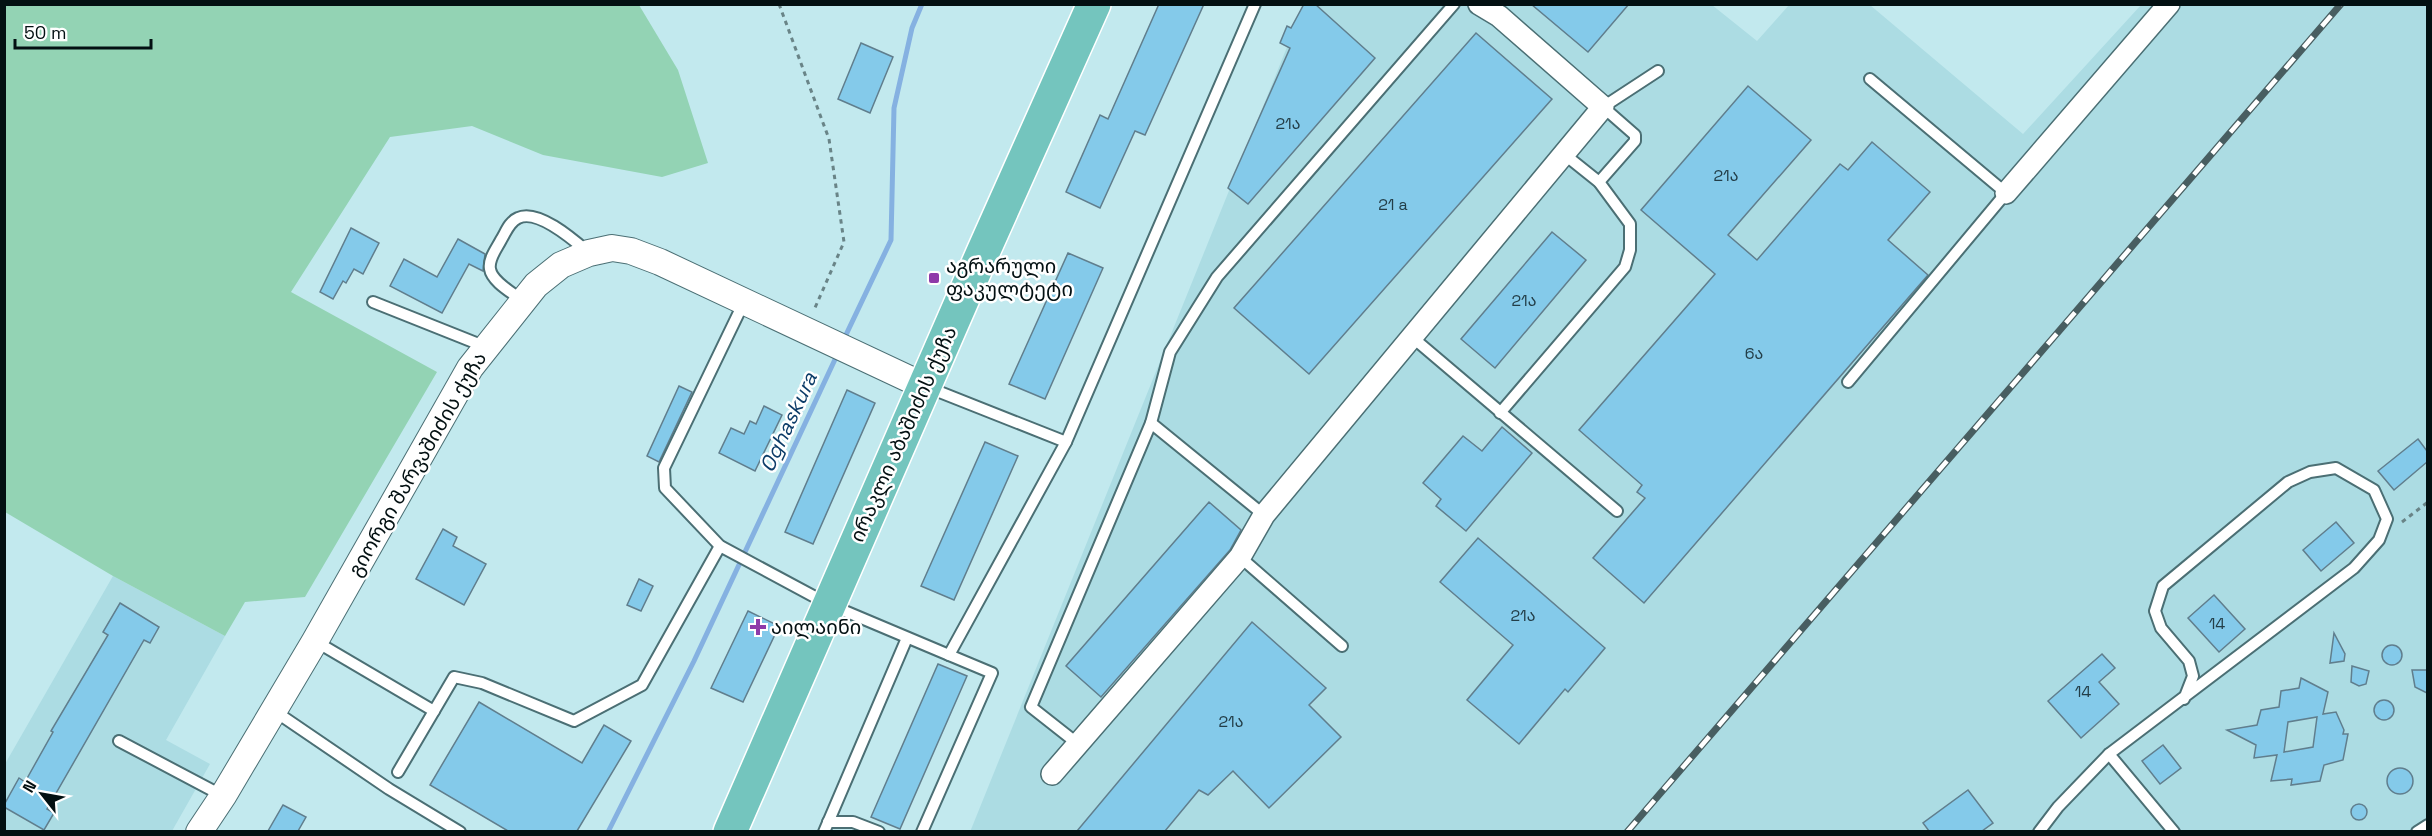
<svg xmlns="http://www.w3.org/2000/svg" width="2432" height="836" viewBox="0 0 2432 836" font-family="'Space Grotesk','Noto Sans Georgian',sans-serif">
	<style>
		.built { fill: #acdce3 }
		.green { fill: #93d3b4 }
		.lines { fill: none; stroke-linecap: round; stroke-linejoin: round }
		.stream { stroke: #85b1e1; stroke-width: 5 }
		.building { fill: #84caea; stroke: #607e8d; stroke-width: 1.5; fill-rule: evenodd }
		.service-casing { stroke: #4b6f74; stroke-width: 14 }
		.minor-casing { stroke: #4b6f74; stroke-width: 24 }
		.tertiary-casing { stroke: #4b6f74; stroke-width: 28 }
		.primary-casing { stroke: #fff; stroke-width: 36 }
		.path { stroke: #698487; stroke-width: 3; stroke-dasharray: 4.5 4.5; stroke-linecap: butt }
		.service { stroke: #fff; stroke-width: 10 }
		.minor { stroke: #fff; stroke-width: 21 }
		.tertiary { stroke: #fff; stroke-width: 26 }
		.primary { stroke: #74c5be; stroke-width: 33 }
		.rail-casing { stroke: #485e61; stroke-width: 7 }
		.rail { stroke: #fff; stroke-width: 4.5; stroke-dasharray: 14; stroke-linecap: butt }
		.poi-dot { fill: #8e3aa9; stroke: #fff; stroke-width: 2 }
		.labels { text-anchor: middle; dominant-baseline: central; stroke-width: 5; stroke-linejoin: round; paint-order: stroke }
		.number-label { font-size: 16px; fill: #233e48 }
		.poi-label { font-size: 20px; fill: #031012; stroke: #fff; text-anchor: start }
		.street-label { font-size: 20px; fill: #031012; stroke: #fff }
		.water-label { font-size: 21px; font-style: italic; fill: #0c3c68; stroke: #fff }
	</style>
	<rect width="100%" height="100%" fill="#c2e9ee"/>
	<!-- built -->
	<g class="built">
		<path d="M1304,5H1712L1757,41L1789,5H1870L2023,134L2141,5H2427V831L970,832Z"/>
		<path d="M113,576L225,636L166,740L210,764L172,831L5,832V764Z"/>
	</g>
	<!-- green -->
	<path class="green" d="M5,4L639,5L678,70L708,163L662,177L543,155L472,126L390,137L291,292L437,372L305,597L245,602L225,636L113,576L5,512Z"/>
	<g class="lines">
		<!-- stream -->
		<g class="stream">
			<path d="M844,339L891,240L894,108L912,28L922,4"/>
			<path d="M608,832L694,661L838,353"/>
		</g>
	</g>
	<!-- building -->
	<g class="building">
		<path d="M1159,4H1204L1145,135L1135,131L1100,208L1066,192L1100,115L1108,119Z"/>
		<path d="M1304,4H1315L1375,58L1248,204L1228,188L1290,48L1280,43L1287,26L1291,28Z"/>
		<path d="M1531,4H1629L1588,52Z"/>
		<path d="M1476,33L1552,99L1309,374L1234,308Z"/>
		<path d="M861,43L893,57L870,113L838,99Z"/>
		<path d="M1748,86L1811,140L1728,235L1757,260L1840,164L1848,170L1872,142L1930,192L1888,240L1928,275L1644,603L1593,558L1645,498L1637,492L1642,485L1579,430L1715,274L1641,210Z"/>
		<path d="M351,228L379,243L363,274L354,269L346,283L343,281L333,299L320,292Z"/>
		<path d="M1552,232L1586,260L1495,368L1461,339Z"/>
		<path d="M458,239L485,254L483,271L469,264L442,313L390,286L404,259L437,277Z"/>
		<path d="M1068,253L1103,268L1045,399L1009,384Z"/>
		<path d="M679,386L692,392L659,462L647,456Z"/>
		<path d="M847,390L875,403L813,544L785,532Z"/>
		<path d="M764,406L782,415L755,471L719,453L731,428L744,434L750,421L756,424Z"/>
		<path d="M1502,427L1532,453L1466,531L1436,506L1441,499L1423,483L1463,436L1482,451Z"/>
		<path d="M2418,439L2427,451V462L2394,490L2378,471Z"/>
		<path d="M985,442L1018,456L954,600L921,586Z"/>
		<path d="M1209,502L1241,530L1230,550L1101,697L1066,666Z"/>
		<path d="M2336,522L2354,543L2321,571L2303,550Z"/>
		<path d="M443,529L457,537L453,546L486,564L464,605L416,579Z"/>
		<path d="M1478,538L1605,648L1568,692L1565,689L1519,744L1467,700L1513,645L1440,582Z"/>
		<path d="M639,579L653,586L641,611L627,605Z"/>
		<path d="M2214,595L2245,629L2219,652L2188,618Z"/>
		<path d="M120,603L159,627L150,643L144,640L47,809L54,813L44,830L4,807V805L19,778L25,782L53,732L51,731L108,635L103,632Z"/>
		<path d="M748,611L779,626L743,702L711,688Z"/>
		<path d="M1252,622L1326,688L1309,705L1341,737L1269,808L1233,771L1208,795L1199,790L1165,831H1077Z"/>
		<path d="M2334,633L2345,654L2344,661L2330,663Z"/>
		<circle cx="2392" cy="655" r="10"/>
		<path d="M2102,654L2115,668L2099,682L2119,704L2081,738L2048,701Z"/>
		<path d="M938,664L967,676L900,829L871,817Z"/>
		<path d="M2352,666L2369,671L2366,684L2359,686L2351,682Z"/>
		<path d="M2412,670H2427V693L2415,687Z"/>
		<path d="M2301,678L2328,692L2323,714L2336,712L2344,730L2343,734H2348L2343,760L2324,765L2320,781L2291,785L2292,779L2271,781L2277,755L2254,758L2256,745L2227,730L2257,725L2261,710L2279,707L2281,691L2299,688ZM2317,717L2313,747L2284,752L2288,722Z"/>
		<circle cx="2384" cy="710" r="10"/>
		<path d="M479,702L582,763L604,725L631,741L577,831H508L430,785Z"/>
		<path d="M2163,745L2181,768L2160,784L2142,761Z"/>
		<circle cx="2400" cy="781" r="13"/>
		<path d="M1968,790L1993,823L1982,831H1929L1923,823Z"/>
		<circle cx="2359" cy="812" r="8"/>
		<path d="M283,805L306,817L298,831H268Z"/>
	</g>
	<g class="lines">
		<defs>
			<g id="service">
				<path d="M1599,182L1635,141V135L1603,107L1658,71"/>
				<path d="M523,301C513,293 492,282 490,269C488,259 497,248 501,240C506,232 509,222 518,218C538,208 575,241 589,253"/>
				<path d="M373,302L486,347"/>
				<path d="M744,302L664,468L665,488L720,546L828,604L949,655L1066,442L1255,4"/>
				<path d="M1412,337L1617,511"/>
				<path d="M1848,382L2006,193L1870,79"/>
				<path d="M927,387L1066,442"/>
				<path d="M1500,413L1625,267L1630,250V224L1599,182L1564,154"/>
				<path d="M1151,423L1170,352L1217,277L1454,4"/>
				<path d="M1240,557L1342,646"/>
				<path d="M315,641L434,711"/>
				<path d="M273,710L389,789L460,832"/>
				<path d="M119,741L223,796"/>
				<path d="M1078,744L1031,707L1151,423L1264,515"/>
				<path d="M2109,754L2174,832"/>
				<path d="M398,772L454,677L482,683L574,721L642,685L720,546"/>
				<path d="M828,822H853L879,832"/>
				<path d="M824,832L907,638"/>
				<path d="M922,832L992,673L949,655"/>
				<path d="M2039,832L2058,807L2109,754L2354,568L2379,540L2387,519L2374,490L2336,468L2310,472L2288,482L2163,586L2155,611L2161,628L2189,661L2193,676L2184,699"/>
				<path d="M2417,832L2428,825"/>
			</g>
			<g id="minor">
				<path d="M2006,193L2169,4"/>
				<path d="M1052,774L1240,557L1264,515L1603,107L1499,16L1479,4"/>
			</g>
			<path id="tertiary" d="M199,832L223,796L315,641L470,368L536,285L561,265L589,253L612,248L631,251L660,262L924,386"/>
			<path id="primary" d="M730,832L984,250L1094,4"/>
		</defs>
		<!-- service casing -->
		<use href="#service" class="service-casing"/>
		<!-- minor casing -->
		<use href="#minor" class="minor-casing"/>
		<!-- tertiary casing -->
		<use href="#tertiary" class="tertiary-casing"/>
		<!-- primary casing -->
		<use href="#primary" class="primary-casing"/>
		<!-- path -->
		<g class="path">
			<path d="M779,4L829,139L844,242L814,310"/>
			<path d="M2402,522L2428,502"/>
		</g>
		<!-- service -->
		<use href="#service" class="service"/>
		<!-- minor -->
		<use href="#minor" class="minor"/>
		<!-- tertiary -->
		<use href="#tertiary" class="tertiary"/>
		<!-- primary -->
		<use href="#primary" class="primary"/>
		<defs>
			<path id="rail" d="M1627,832L2341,4"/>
		</defs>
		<!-- rail casing -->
		<use href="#rail" class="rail-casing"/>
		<!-- rail -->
		<use href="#rail" class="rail"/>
	</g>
	<!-- markers -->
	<g class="poi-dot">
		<rect x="928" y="272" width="12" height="12" rx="3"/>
		<path d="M755 618h6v6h6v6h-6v6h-6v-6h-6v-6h6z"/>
	</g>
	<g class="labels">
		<!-- number labels -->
		<g class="number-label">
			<text x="1288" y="123">21ა</text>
			<text x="1726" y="175">21ა</text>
			<text x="1393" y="204">21 a</text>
			<text x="1524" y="300">21ა</text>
			<text x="1754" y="353">6ა</text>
			<text x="1523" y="615">21ა</text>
			<text x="2217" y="623">14</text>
			<text x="2083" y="691">14</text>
			<text x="1231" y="721">21ა</text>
		</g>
		<!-- poi labels -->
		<g class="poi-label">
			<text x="946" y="266">აგრარული<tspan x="946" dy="23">ფაკულტეტი</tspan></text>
			<text x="771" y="627">აილაინი</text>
		</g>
		<!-- street labels -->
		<g class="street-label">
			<text transform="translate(903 434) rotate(-66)">ირაკლი აბაშიძის ქუჩა</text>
			<text transform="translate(417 464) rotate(-60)">გიორგი შარვაშიძის ქუჩა</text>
		</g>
		<!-- water labels -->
		<g class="water-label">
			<text transform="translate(788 422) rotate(-65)">Oghaskura</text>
		</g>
	</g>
	<!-- border -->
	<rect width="2432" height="836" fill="none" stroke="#031012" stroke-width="12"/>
	<!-- north arrow -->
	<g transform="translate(42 794) rotate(301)" stroke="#ffffff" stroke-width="4.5" paint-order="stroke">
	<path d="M0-4.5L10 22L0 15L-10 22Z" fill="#031012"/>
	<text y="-9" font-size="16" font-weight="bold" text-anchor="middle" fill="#031012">N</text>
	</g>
	<!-- scale -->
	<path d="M15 39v9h136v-9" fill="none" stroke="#031012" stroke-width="3"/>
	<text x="24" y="39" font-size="18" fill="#031012" stroke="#ffffff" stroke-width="4.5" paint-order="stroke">50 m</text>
</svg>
